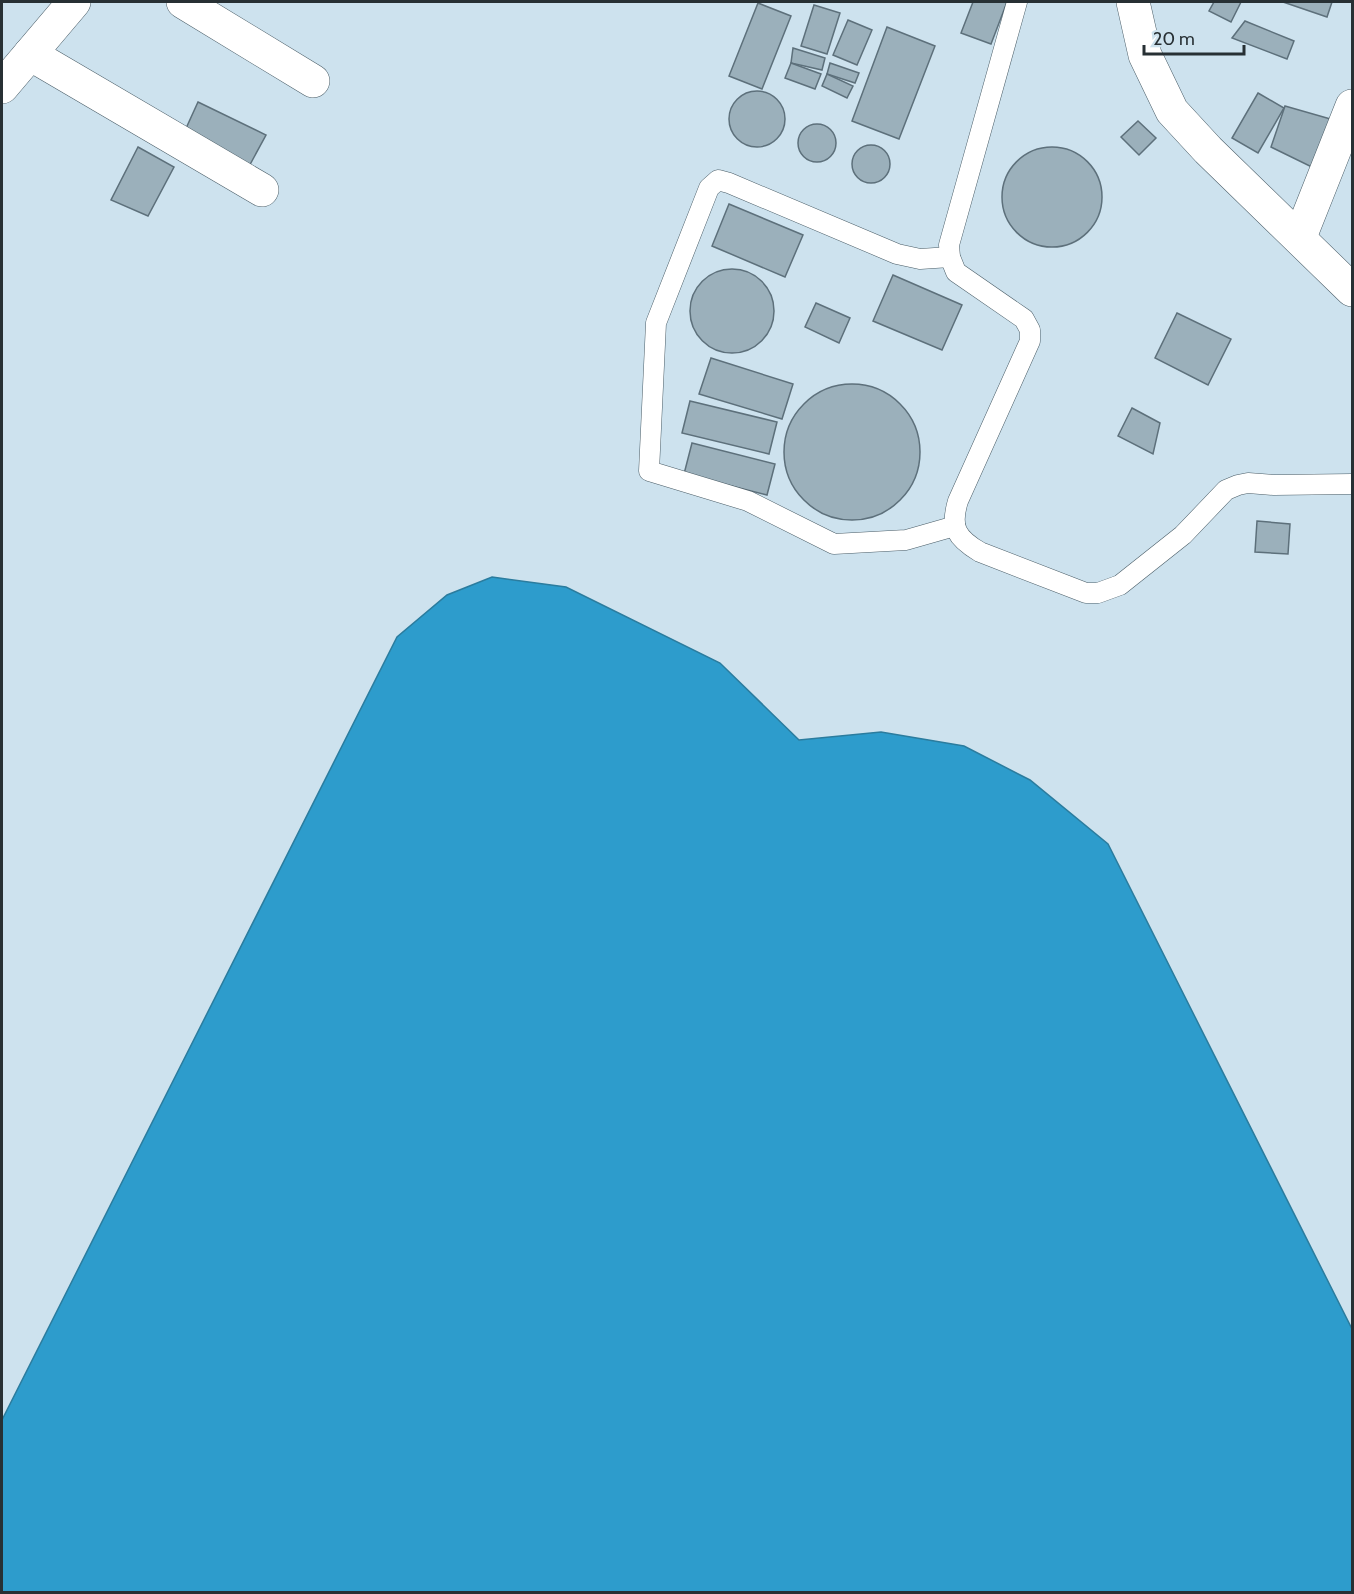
<svg xmlns="http://www.w3.org/2000/svg" width="1354" height="1594" viewBox="0 0 1354 1594" font-family="Cabin,sans-serif">
	<style>
		.water { fill: #2d9ccc; stroke: #2b7c9e; stroke-width: 1.5 }
		.building { fill: #9bb0bb; stroke: #5d707b; stroke-width: 1.5 }
		.lines { fill: none; stroke-linecap: round; stroke-linejoin: round }
		.lane-casing { stroke: #4a5d67; stroke-width: 21 }
		.street-casing { stroke: #4a5d67; stroke-width: 34 }
		.lane { stroke: #fff; stroke-width: 20 }
		.street { stroke: #fff; stroke-width: 33 }
	</style>
	<rect width="100%" height="100%" fill="#cde2ee"/>
	<!-- water -->
	<path class="water" d="M492,577L566,587L720,663L799,740L881,732L964,746L1030,780L1108,844L1352,1329V1592H2V1420L397,637L447,595Z"/>
	<!-- building -->
	<g class="building">
		<path d="M973,2H1007L991,44L961,33Z"/>
		<path d="M1214,2H1241L1231,22L1209,11Z"/>
		<path d="M1283,2H1332L1327,17Z"/>
		<path d="M758,3L791,16L762,89L729,76Z"/>
		<path d="M814,5L840,13L827,54L801,46Z"/>
		<path d="M848,20L872,30L857,65L833,55Z"/>
		<path d="M1245,21L1294,41L1287,59L1232,38Z"/>
		<path d="M887,27L935,46L899,139L852,121Z"/>
		<path d="M793,48L825,58L822,70L791,63Z"/>
		<path d="M791,63L821,74L815,89L785,78Z"/>
		<path d="M830,63L859,73L855,83L827,74Z"/>
		<path d="M827,74L853,86L847,98L822,86Z"/>
		<circle cx="757" cy="119" r="28"/>
		<path d="M1258,93L1284,108L1258,153L1232,138Z"/>
		<path d="M198,102L266,135L246,172L183,135Z"/>
		<path d="M1285,106L1341,122L1326,174L1271,147Z"/>
		<path d="M1138,121L1156,138L1139,155L1121,137Z"/>
		<circle cx="817" cy="143" r="19"/>
		<circle cx="871" cy="164" r="19"/>
		<circle cx="1052" cy="197" r="50"/>
		<path d="M138,147L174,167L148,216L111,200Z"/>
		<path d="M729,204L803,235L785,277L712,246Z"/>
		<circle cx="732" cy="311" r="42"/>
		<path d="M893,275L962,305L942,350L873,321Z"/>
		<path d="M816,303L850,318L839,343L805,327Z"/>
		<path d="M1177,313L1231,339L1208,385L1155,358Z"/>
		<path d="M711,358L793,384L782,419L699,394Z"/>
		<circle cx="852" cy="452" r="68"/>
		<path d="M690,401L777,422L769,454L682,433Z"/>
		<path d="M1132,408L1160,423L1153,454L1118,436Z"/>
		<path d="M692,443L775,464L767,495L684,474Z"/>
		<path d="M1257,521L1290,524L1288,554L1255,552Z"/>
	</g>
	<g class="lines">
		<defs>
			<g id="lane">
				<path d="M1017,2L949,245L950,257L956,272L1024,319L1030,330V341L958,501C950,527 956,538 980,552L1086,593H1098L1120,585L1183,535L1226,490L1238,485L1248,483L1274,485L1352,484"/>
				<path d="M950,257L920,259L897,254L729,183L718,180L709,188L656,323L649,471L748,501L834,544L906,540L955,526"/>
			</g>
			<g id="street">
				<path d="M183,2L313,81"/>
				<path d="M1133,2L1145,55L1172,111L1208,150L1352,290"/>
				<path d="M30,54L262,190"/>
				<path d="M2,87L74,2"/>
				<path d="M1300,237L1352,106"/>
			</g>
		</defs>
		<!-- lane casing -->
		<use href="#lane" class="lane-casing"/>
		<!-- street casing -->
		<use href="#street" class="street-casing"/>
		<!-- lane -->
		<use href="#lane" class="lane"/>
		<!-- street -->
		<use href="#street" class="street"/>
	</g>
	<!-- border -->
	<rect width="1354" height="1594" fill="none" stroke="#273034" stroke-width="6"/>
	<!-- scale -->
	<path d="M1144 45v9h100v-9" fill="none" stroke="#273034" stroke-width="3"/>
	<text x="1153" y="45" font-size="18" fill="#273034" stroke="#cde2ee" stroke-width="4.5" paint-order="stroke">20 m</text>
</svg>
